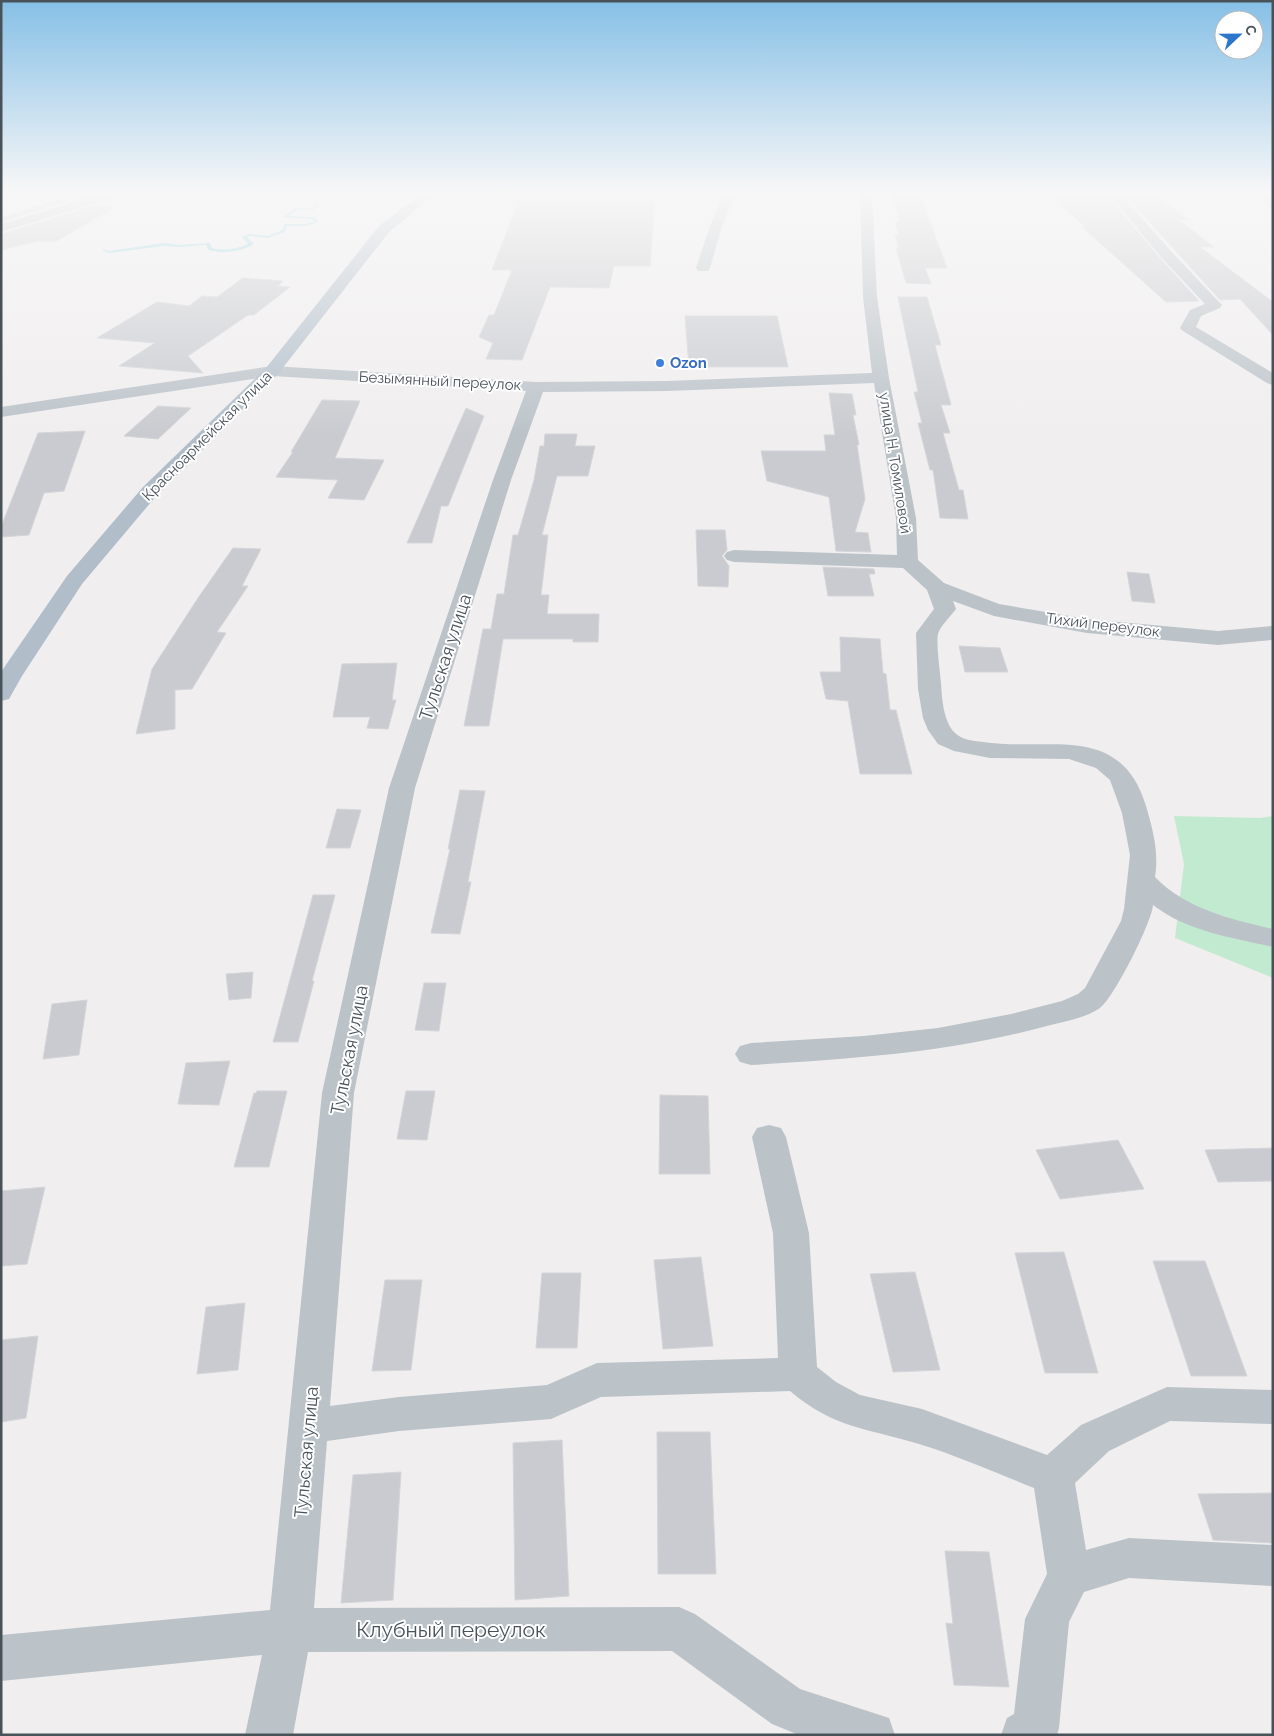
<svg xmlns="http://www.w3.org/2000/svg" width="1274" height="1736" viewBox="0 0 1274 1736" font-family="Raleway,sans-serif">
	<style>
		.green { fill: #c1ead0 }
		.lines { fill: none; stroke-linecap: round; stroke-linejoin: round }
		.stream { fill: #93d3e2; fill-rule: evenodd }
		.building { fill: #c9cbd0; stroke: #d3d5d9 }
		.minor { fill: #bbc3c9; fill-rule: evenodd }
		.major { fill: #b1beca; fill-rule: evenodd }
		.shop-dot { fill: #3f7fe0; stroke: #fff; stroke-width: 2 }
		.labels { text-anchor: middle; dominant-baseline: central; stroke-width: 4; stroke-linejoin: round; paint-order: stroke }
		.far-shop-label { font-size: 15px; font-weight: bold; fill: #366cbe; stroke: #fff; text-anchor: start }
		.far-street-label { font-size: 15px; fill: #485259; stroke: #fff }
		.street-label { font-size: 18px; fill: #485259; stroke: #fff }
		.near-street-label { font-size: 21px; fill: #485259; stroke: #fff }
	</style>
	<rect width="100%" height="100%" fill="#f0eeee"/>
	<!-- green -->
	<path class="green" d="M1174,816L1260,818L1273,816V978L1175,938L1184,864Z"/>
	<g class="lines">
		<!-- stream -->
		<path class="stream" d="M310,193H314L311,196L315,199L319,207L313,210H297L289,216L313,217L318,220V222L307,226H287L285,232L268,238L249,236L247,237L253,243V245C238,252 225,254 208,250L206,245H204L179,247L164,246L109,253L102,250L104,249L109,251L164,243L179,245L210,243L212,248C225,251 236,249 248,244L242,237L249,234L268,236L282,230L284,224H306L314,221L312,219L283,217L295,208H312L316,206L313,201L306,196Z"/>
	</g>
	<!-- building -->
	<g class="building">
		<path d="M892,193H919L947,268H925L931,284L906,283L896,248H899L895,235H899L895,222H900Z"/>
		<path d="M1123,193H1152L1189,220H1179L1214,247H1200L1273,302V335L1240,299L1220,300Z"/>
		<path d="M1106,194L1159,257L1199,301L1166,302L1082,227H1085L1051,195Z"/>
		<path d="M56,200L69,201L1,222V218Z"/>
		<path d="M519,200L572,203V201H655L650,266H614L609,288L550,287L522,360L486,359L493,343L479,337L489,315H494L512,270H492Z"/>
		<path d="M97,205L115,207L55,242L38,241L1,250V234Z"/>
		<path d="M243,278L283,281L278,286L290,287L254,315H248L188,356L203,373L119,366L155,343L97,338L157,302L189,306L202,296L217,297Z"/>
		<path d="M898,297H927L941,345H935L951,405H941L950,433H943L959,490H963L968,519L940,518L933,470H930L918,423H922L914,392H918Z"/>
		<path d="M685,316H777L788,367H689Z"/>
		<path d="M829,393L852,394L856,415H853L859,445H857L865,499L855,532L868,533L871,552L836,551L829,497L767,481L761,451H826L824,435H835Z"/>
		<path d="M322,400L360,401L335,458L384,460L364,500L328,498L338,480L276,477L293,452H291Z"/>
		<path d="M158,406L191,408L158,439L124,436Z"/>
		<path d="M466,408L484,416L448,506H441L432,543H407Z"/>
		<path d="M85,431L64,491L44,493L29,535L1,537V527L38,433Z"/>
		<path d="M545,434H577L575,446H595L588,476H557L542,535H548L541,595H549L547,614H599L598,642H573V639H503L489,726H464L483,629H491L497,594H504L513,535H518L534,480L540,446H544Z"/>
		<path d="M696,530H725L727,550L722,556L729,566L728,587L698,586Z"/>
		<path d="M233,548L261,549L242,586H248L217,632L226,633L192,689L175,690V729L136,734L152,669L198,598Z"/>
		<path d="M823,567L874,569L875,574H869L874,596H828Z"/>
		<path d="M1127,572L1149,574L1155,603L1132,601Z"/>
		<path d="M840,637L880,639L883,673L886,674L890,710H896L912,774H860L848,701L826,699L820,672H841Z"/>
		<path d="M959,646L1000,648L1008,672H965Z"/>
		<path d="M397,663L392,700H396L388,729L367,728L370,717H333L342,664Z"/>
		<path d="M460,790L485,791L468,882H471L460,934L431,933L450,849H448Z"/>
		<path d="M337,809L361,810L350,848H326Z"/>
		<path d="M313,895H335L312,981H314L298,1042H273Z"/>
		<path d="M253,972L251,998L229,1000L226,974Z"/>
		<path d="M424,983H446L439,1031L415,1030Z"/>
		<path d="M87,1000L79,1055L43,1059L52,1004Z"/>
		<path d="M230,1061L219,1105L178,1104L186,1063Z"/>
		<path d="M257,1091H287L269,1167H234L254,1093H256Z"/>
		<path d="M406,1091H435L427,1140L397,1139Z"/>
		<path d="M660,1095L708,1096L710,1174H659Z"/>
		<path d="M1118,1140L1144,1189L1060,1199L1036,1150Z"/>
		<path d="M1273,1148V1181L1218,1182L1205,1150Z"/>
		<path d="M45,1187L27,1264L1,1266V1191Z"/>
		<path d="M1064,1252L1098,1373H1045L1015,1253Z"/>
		<path d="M701,1257L713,1346L663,1349L654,1260Z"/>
		<path d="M1153,1261H1205L1247,1376H1191Z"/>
		<path d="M915,1272L940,1370L893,1372L870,1274Z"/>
		<path d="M542,1273H581L577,1348H536Z"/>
		<path d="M385,1280H422L411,1370L372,1371Z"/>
		<path d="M245,1303L238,1370L197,1374L206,1307Z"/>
		<path d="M38,1336L26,1418L1,1422V1340Z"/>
		<path d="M657,1432H710L716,1574H658Z"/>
		<path d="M562,1440L569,1596L515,1600L513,1443Z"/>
		<path d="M401,1472L393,1600L341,1603L353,1475Z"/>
		<path d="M1273,1493V1543L1213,1540L1198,1494Z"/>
		<path d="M945,1551L989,1552L1009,1687L954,1685L946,1623L953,1624Z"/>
	</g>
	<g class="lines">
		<!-- minor -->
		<g class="minor">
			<path d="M104,193H122L120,196L1,232V224Z"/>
			<path d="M724,193H736L722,226L710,268L708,271H698L696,268L710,226Z"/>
			<path d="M860,193H872L877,297L889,378L916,518L918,560L944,583L999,604L1087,619L1218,631L1273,626V640L1218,645L1087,633L994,616L953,601L956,609C951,616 940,626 938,634C936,642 940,672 941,683C942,698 943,721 955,733C962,740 974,741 983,742C1049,752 1120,721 1146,806C1153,830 1159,852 1155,877C1186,909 1230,919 1273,929V947C1233,938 1186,931 1153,905C1152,922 1114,998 1100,1008C1084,1019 1061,1022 1043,1027C947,1053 850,1059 751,1065L740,1062L735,1054L740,1046L751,1043L864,1036L938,1028L1011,1014L1062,1001L1078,994L1085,988L1121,921L1124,909L1130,855L1122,813L1110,780L1096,768L1069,759L990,758L954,751L938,744L928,730L923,718L918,689L916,633L934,609L927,590L903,568L734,562L727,560L724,556L727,552L734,550L897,555L896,518L874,383L667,391L543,392L511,480L415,788L354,1093L330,1406L399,1397L547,1385L597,1363L778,1358L773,1233L752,1137L757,1128L769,1125L781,1128L786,1137L809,1233L817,1367L836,1382L860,1395L922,1409L1047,1455L1081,1425L1167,1387L1273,1390V1424L1170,1421L1109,1451L1075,1483L1086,1550L1129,1538L1273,1545V1586L1129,1578L1084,1592L1069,1622L1059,1728L1057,1735H1001L1007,1718L1014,1714L1025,1619L1047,1574L1034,1488C996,1473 958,1456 919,1444C867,1428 835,1429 790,1391L601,1397L551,1419L399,1431L327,1441L314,1608L679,1607L695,1614L800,1689L889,1718L895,1735H799L772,1724L672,1651L308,1652L293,1735H245L262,1655L1,1681V1635L270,1610L322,1093L389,788L493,480L526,391L272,376L1,417V407L272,366L536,382L667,381L872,373L863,297Z"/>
			<path d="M1108,193H1120L1170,250L1222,305L1220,308L1201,316L1196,327L1273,373V385L1267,383L1183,331L1180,328L1190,310L1205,304L1160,256Z"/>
			<path d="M1255,193H1268L1273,197V208L1269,207Z"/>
		</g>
		<!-- major -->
		<path class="major" d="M423,193H436L389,232L278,374L157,495L82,584L22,676L9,699L1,701V672L67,576L143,487L266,368L379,226Z"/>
	</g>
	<!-- sky -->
	<linearGradient id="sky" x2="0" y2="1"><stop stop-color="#86c0e6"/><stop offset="0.44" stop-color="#f8f7f7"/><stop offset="1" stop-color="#f8f7f7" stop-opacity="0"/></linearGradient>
	<rect width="1274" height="436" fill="url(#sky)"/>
	<!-- markers -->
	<circle class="shop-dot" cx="660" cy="363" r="5"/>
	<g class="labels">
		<!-- far-shop labels -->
		<g class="far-shop-label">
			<text x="670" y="363">Ozon</text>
		</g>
		<!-- far-street labels -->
		<g class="far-street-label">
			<text transform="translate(440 381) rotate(3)">Безымянный переулок</text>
			<text transform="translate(207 436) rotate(-45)">Красноармейская улица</text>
			<text transform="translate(895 463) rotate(81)">улица Н. Томиловой</text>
			<text transform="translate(1103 625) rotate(7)">Тихий переулок</text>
		</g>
		<!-- street labels -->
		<g class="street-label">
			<text transform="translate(445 657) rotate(-72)">Тульская улица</text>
			<text transform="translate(349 1050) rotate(-79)">Тульская улица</text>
			<text transform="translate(306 1452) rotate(-85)">Тульская улица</text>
		</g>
		<!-- near-street labels -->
		<g class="near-street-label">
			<text x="451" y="1629">Клубный переулок</text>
		</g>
	</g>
	<!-- border -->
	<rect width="1274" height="1736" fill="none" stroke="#485259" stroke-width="5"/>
	<!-- north arrow -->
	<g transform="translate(1239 35) rotate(68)"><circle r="24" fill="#ffffff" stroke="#b6babd"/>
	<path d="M0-4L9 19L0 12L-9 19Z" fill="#2c76cc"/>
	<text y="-8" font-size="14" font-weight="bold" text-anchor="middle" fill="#485259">С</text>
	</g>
</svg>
